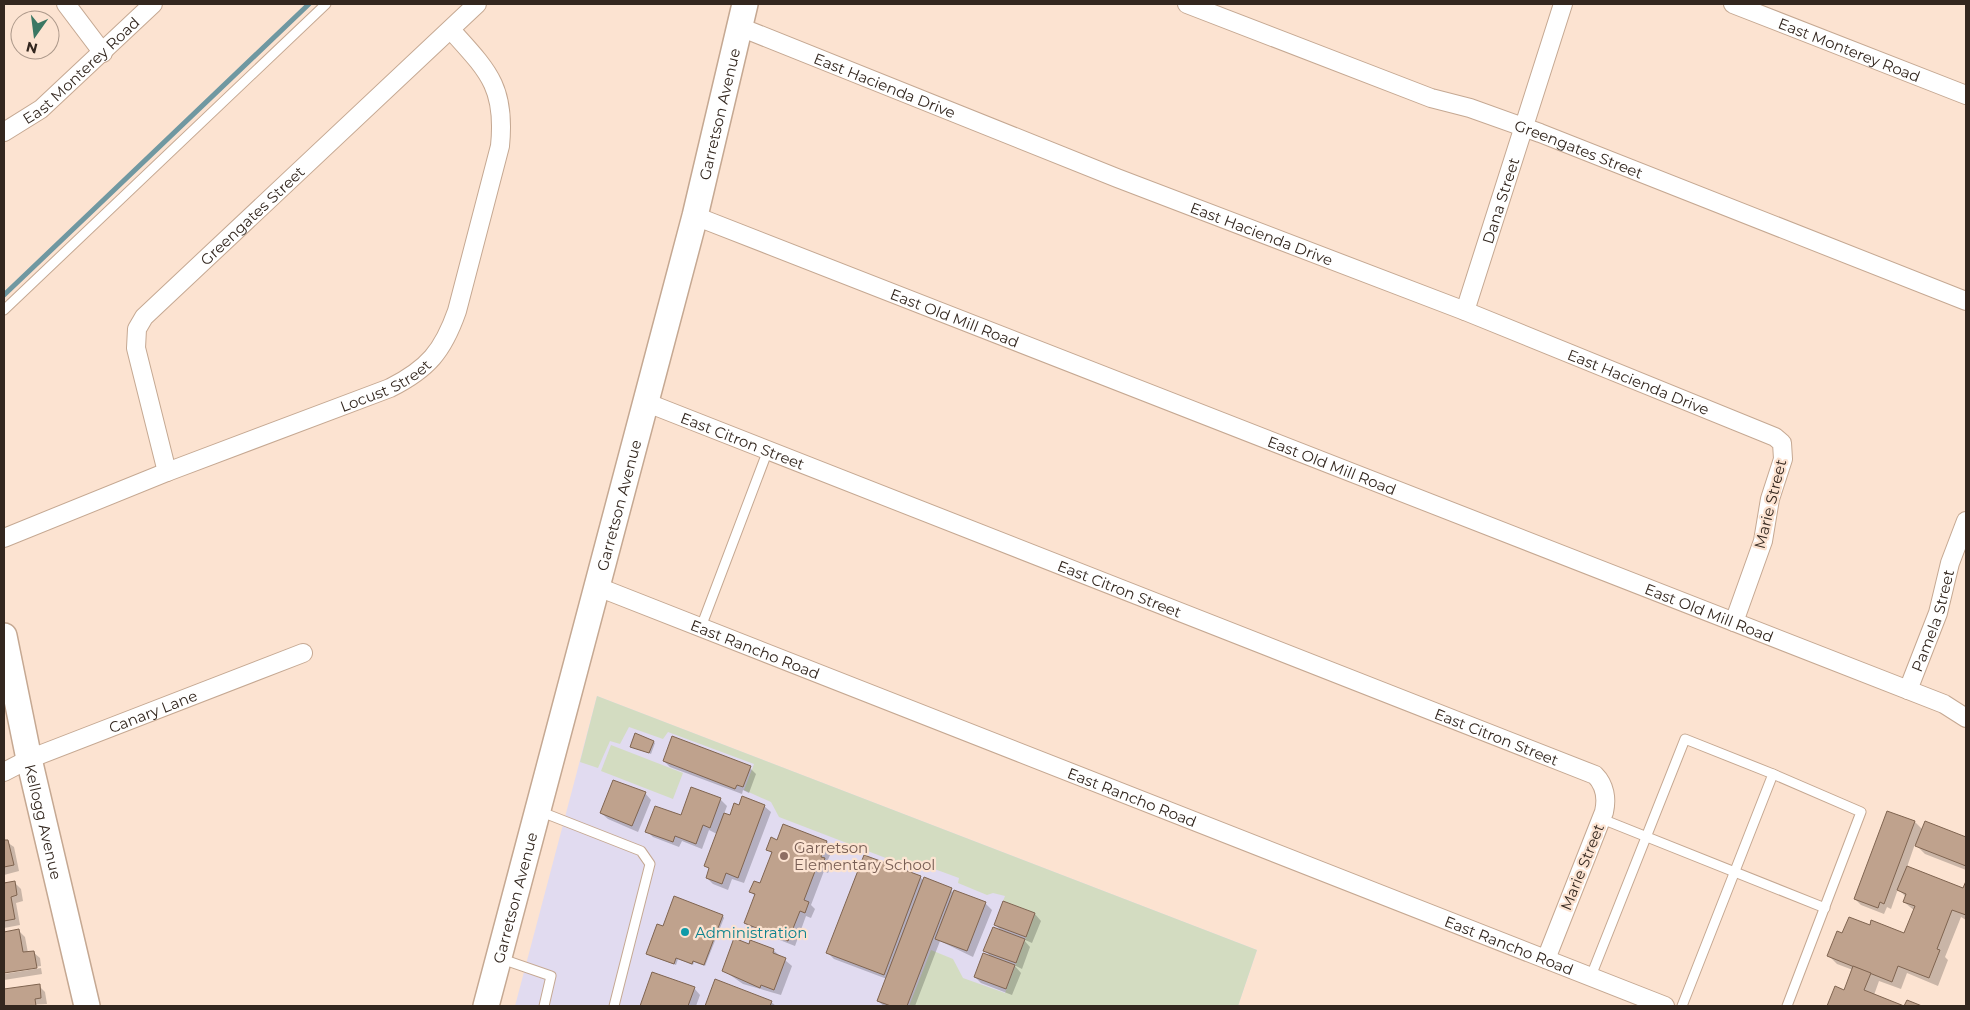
<svg xmlns="http://www.w3.org/2000/svg" width="1970" height="1010" viewBox="0 0 1970 1010" font-family="Montserrat,sans-serif">
	<style>
		.education { fill: #e1dbf0 }
		.green { fill: #d3dcc1 }
		.shadow { fill: #0003 }
		.lines { fill: none; stroke-linecap: round; stroke-linejoin: round }
		.stream { stroke: #7098a1; stroke-width: 5 }
		.building { fill: #bfa28d; stroke: #7f6450 }
		.lane-casing { stroke: #c5a892; stroke-width: 11 }
		.street-casing { stroke: #c5a892; stroke-width: 20 }
		.secondary-casing { stroke: #c5a892; stroke-width: 28 }
		.lane { stroke: #fff; stroke-width: 9 }
		.street { stroke: #fff; stroke-width: 18 }
		.secondary { stroke: #fff; stroke-width: 25 }
		.education-dot { fill: #8d6e63; stroke: #fce3d1; stroke-width: 2 }
		.culture-dot { fill: #0f9aa8; stroke: #fce3d1; stroke-width: 2 }
		.labels { text-anchor: middle; dominant-baseline: central; stroke-width: 4.5; stroke-linejoin: round; paint-order: stroke }
		.street-label { font-size: 15px; fill: #33271f; stroke: #fce3d1 }
		.education-label { font-size: 15px; fill: #785e54; stroke: #fce3d1; text-anchor: start }
		.culture-label { font-size: 15px; fill: #0d838f; stroke: #fce3d1; text-anchor: start }
	</style>
	<rect width="100%" height="100%" fill="#fce3d1"/>
	<!-- education -->
	<path class="education" d="M597,696L1257,950L1238,1006H515Z"/>
	<!-- green -->
	<g class="green">
		<path d="M597,696L1257,950L1238,1006H909L931,950L953,959L963,978L1005,993L1035,913L1003,901L1005,896L993,893L987,895L958,883L959,878L918,863L904,865L779,817L771,802L744,790L754,764L668,732L663,739L629,727L620,744L610,741L598,768L580,762Z"/>
		<path d="M611,745L683,773L673,799L601,771Z"/>
	</g>
	<!-- shadow -->
	<g class="shadow">
		<path d="M654,742L655,743L651,754L631,746Z"/>
		<path d="M664,761L750,768L756,774L749,793L743,790L742,794L670,767Z"/>
		<path d="M645,793L651,800L638,832L608,819L601,813Z"/>
		<path d="M720,799L727,806L724,814L730,817L739,806H764L771,812L744,883L732,879L728,890L713,884L707,878L710,870L706,865L717,834L709,830L702,849L682,841L679,847L653,837L647,831Z"/>
		<path d="M1888,812L1915,822L1923,830L1926,823L1966,839V870L1925,854L1915,844L1907,867L1964,889L1966,884V920L1961,917L1945,957L1948,960L1938,986L1907,973L1901,989L1879,981L1874,995L1902,1006H1829L1836,988L1844,992L1853,970L1837,964L1829,956L1843,935L1870,927L1905,935L1915,911L1904,902L1906,897L1898,889L1891,909L1887,907L1884,914L1861,905L1855,899Z"/>
		<path d="M784,825L827,842L833,848L827,862L831,866L828,873L824,871L811,905L815,909L811,918L806,916L795,946L752,929L745,923L756,897L751,892L761,884L772,854L768,849L778,841Z"/>
		<path d="M4,840L14,847L19,871L4,875Z"/>
		<path d="M920,877L924,881L986,904L992,910L973,957L940,941L915,1006H884L878,1001L887,979L834,959L828,953Z"/>
		<path d="M14,882L21,889L23,901L16,903L20,925L4,928V884Z"/>
		<path d="M1004,902L1035,914L1041,921L1032,943L1023,939L1030,947L1022,969L1014,965L1021,973L1012,995L981,983L975,977L992,958L985,950L1003,932L995,925Z"/>
		<path d="M723,916L724,918L705,966L694,962L693,965L678,959L676,965L649,955L664,928Z"/>
		<path d="M19,931L25,937L28,953L33,952L40,958L41,966L4,972V933Z"/>
		<path d="M750,945L773,950L792,966L781,995L743,984L723,970Z"/>
		<path d="M41,968L42,974L4,980V974Z"/>
		<path d="M653,974L694,988L700,995L696,1006H641Z"/>
		<path d="M715,981L771,1002L776,1006H706Z"/>
		<path d="M39,986L45,992L47,1004L4,1006V990Z"/>
	</g>
	<g class="lines">
		<!-- stream -->
		<path class="stream" d="M4,295L309,4"/>
	</g>
	<!-- building -->
	<g class="building">
		<path d="M635,733L654,741L649,753L630,747Z"/>
		<path d="M672,736L751,766L743,787L737,785L735,789L663,761Z"/>
		<path d="M613,780L646,792L632,826L600,813Z"/>
		<path d="M691,787L721,798L710,828L703,825L696,844L675,836L673,842L645,832L655,806L681,815Z"/>
		<path d="M742,796L765,805L738,878L726,873L722,884L706,878L709,868L704,866L724,813L730,815L734,803L739,805Z"/>
		<path d="M1887,811L1915,821L1884,904L1880,902L1878,908L1854,899Z"/>
		<path d="M1925,821L1966,837V866L1915,846Z"/>
		<path d="M783,824L827,841L821,857L825,858L822,868L817,866L804,900L809,902L805,913L800,911L788,941L744,923L755,894L749,892L754,881L760,883L772,852L766,850L771,837L777,840Z"/>
		<path d="M4,840H8L14,865L4,867Z"/>
		<path d="M864,855L921,876L884,975L826,953Z"/>
		<path d="M1907,866L1963,888L1966,881V915L1952,910L1937,949L1940,950L1929,978L1898,966L1892,982L1827,956L1837,931L1842,933L1849,917L1870,925L1871,920L1904,933L1915,906L1903,902L1906,894L1897,890Z"/>
		<path d="M924,877L952,888L907,1006H891L877,1001Z"/>
		<path d="M15,881L17,895L11,897L15,919L4,921V883Z"/>
		<path d="M954,890L986,902L967,951L935,939Z"/>
		<path d="M674,896L723,915L704,965L693,961L692,964L676,958L674,964L646,954L657,924L663,926Z"/>
		<path d="M1003,901L1035,913L1026,937L994,925Z"/>
		<path d="M993,927L1025,939L1016,963L983,951Z"/>
		<path d="M19,929L23,952L34,951L37,968L4,973V932Z"/>
		<path d="M734,938L749,944L750,940L774,949L773,953L786,958L774,990L761,985L760,988L722,971Z"/>
		<path d="M983,953L1015,965L1006,989L974,977Z"/>
		<path d="M1853,966L1871,973L1864,990L1904,1006L1907,1000L1922,1006H1827L1835,986L1844,990Z"/>
		<path d="M652,972L695,987L688,1006H640Z"/>
		<path d="M715,979L772,1001L770,1006H705Z"/>
		<path d="M40,984L41,998L35,999L36,1006H4V989Z"/>
	</g>
	<g class="lines">
		<defs>
			<g id="lane">
				<path d="M4,310L326,4"/>
				<path d="M701,627L768,450"/>
				<path d="M1773,774L1861,812L1787,1006"/>
				<path d="M539,811L641,851L650,864L614,1006"/>
				<path d="M1602,819L1825,908"/>
				<path d="M499,958L551,976L544,1006"/>
				<path d="M1591,976L1685,739L1773,774L1682,1006"/>
			</g>
			<g id="street">
				<path d="M66,4L103,53"/>
				<path id="s1" d="M1187,4L1431,98L1470,108L1540,133L1966,301"/>
				<path id="s2" d="M1733,4L1966,95"/>
				<path id="s3" d="M740,27L1117,178L1465,311L1775,437L1782,443L1783,459L1770,499L1763,541L1734,622"/>
				<path id="s4" d="M4,132L41,109L153,4"/>
				<path id="s5" d="M695,216L1944,704L1966,718"/>
				<path id="s6" d="M1465,311L1563,4"/>
				<path id="s7" d="M645,402L1595,775C1605,785 1607,799 1604,812L1546,959"/>
				<path id="s8" d="M167,472L136,348L137,329L144,317L477,4"/>
				<path id="s9" d="M4,538L167,472L390,388C428,369 443,351 457,311L500,146C506,87 488,71 451,30"/>
				<path id="s10" d="M598,587L1665,1006"/>
				<path id="s11" d="M1908,690L1938,613L1950,563L1966,521"/>
				<path id="s12" d="M4,772L29,759L303,653"/>
			</g>
			<g id="secondary">
				<path id="s13" d="M4,636L29,759L87,1006"/>
				<path id="s14" d="M486,1006L695,216L745,4"/>
			</g>
		</defs>
		<!-- lane casing -->
		<use href="#lane" class="lane-casing"/>
		<!-- street casing -->
		<use href="#street" class="street-casing"/>
		<!-- secondary casing -->
		<use href="#secondary" class="secondary-casing"/>
		<!-- lane -->
		<use href="#lane" class="lane"/>
		<!-- street -->
		<use href="#street" class="street"/>
		<!-- secondary -->
		<use href="#secondary" class="secondary"/>
	</g>
	<!-- markers -->
	<circle class="education-dot" cx="784" cy="856" r="5"/>
	<circle class="culture-dot" cx="685" cy="932" r="5"/>
	<g class="labels">
		<!-- street labels -->
		<g class="street-label">
			<text stroke="none"><textPath href="#s2" startOffset="125">East Monterey Road</textPath></text>
			<text stroke="none"><textPath href="#s4" startOffset="99">East Monterey Road</textPath></text>
			<text stroke="none"><textPath href="#s3" startOffset="156">East Hacienda Drive</textPath></text>
			<text stroke="none"><textPath href="#s14" startOffset="922">Garretson Avenue</textPath></text>
			<text stroke="none"><textPath href="#s1" startOffset="418">Greengates Street</textPath></text>
			<text stroke="none"><textPath href="#s6" startOffset="116">Dana Street</textPath></text>
			<text stroke="none"><textPath href="#s8" startOffset="309">Greengates Street</textPath></text>
			<text stroke="none"><textPath href="#s3" startOffset="561">East Hacienda Drive</textPath></text>
			<text stroke="none"><textPath href="#s5" startOffset="279">East Old Mill Road</textPath></text>
			<text stroke="none"><textPath href="#s3" startOffset="966">East Hacienda Drive</textPath></text>
			<text stroke="none"><textPath href="#s9" startOffset="411">Locust Street</textPath></text>
			<text stroke="none"><textPath href="#s7" startOffset="105">East Citron Street</textPath></text>
			<text stroke="none"><textPath href="#s5" startOffset="684">East Old Mill Road</textPath></text>
			<text transform="translate(1770 504) rotate(-76)">Marie Street</text>
			<text stroke="none"><textPath href="#s14" startOffset="518">Garretson Avenue</textPath></text>
			<text stroke="none"><textPath href="#s7" startOffset="510">East Citron Street</textPath></text>
			<text stroke="none"><textPath href="#s5" startOffset="1089">East Old Mill Road</textPath></text>
			<text stroke="none"><textPath href="#s11" startOffset="74">Pamela Street</textPath></text>
			<text stroke="none"><textPath href="#s10" startOffset="169">East Rancho Road</textPath></text>
			<text stroke="none"><textPath href="#s12" startOffset="161">Canary Lane</textPath></text>
			<text stroke="none"><textPath href="#s7" startOffset="915">East Citron Street</textPath></text>
			<text stroke="none"><textPath href="#s10" startOffset="574">East Rancho Road</textPath></text>
			<text stroke="none"><textPath href="#s13" startOffset="190">Kellogg Avenue</textPath></text>
			<text transform="translate(1582 867) rotate(-68)">Marie Street</text>
			<text stroke="none"><textPath href="#s14" startOffset="112">Garretson Avenue</textPath></text>
			<text stroke="none"><textPath href="#s10" startOffset="979">East Rancho Road</textPath></text>
		</g>
		<!-- education labels -->
		<g class="education-label">
			<text x="794" y="847">Garretson<tspan x="794" dy="17">Elementary School</tspan></text>
		</g>
		<!-- culture labels -->
		<g class="culture-label">
			<text x="695" y="932">Administration</text>
		</g>
	</g>
	<!-- border -->
	<rect width="1970" height="1010" fill="none" stroke="#33271f" stroke-width="10"/>
	<!-- north arrow -->
	<g transform="translate(35 35) rotate(194)"><circle r="24" fill="#fce3d1" stroke="#ac988a"/>
	<path d="M0-4L9 19L0 12L-9 19Z" fill="#3a7763"/>
	<text y="-8" font-size="14" font-weight="bold" text-anchor="middle" fill="#33271f">N</text>
	</g>
</svg>
